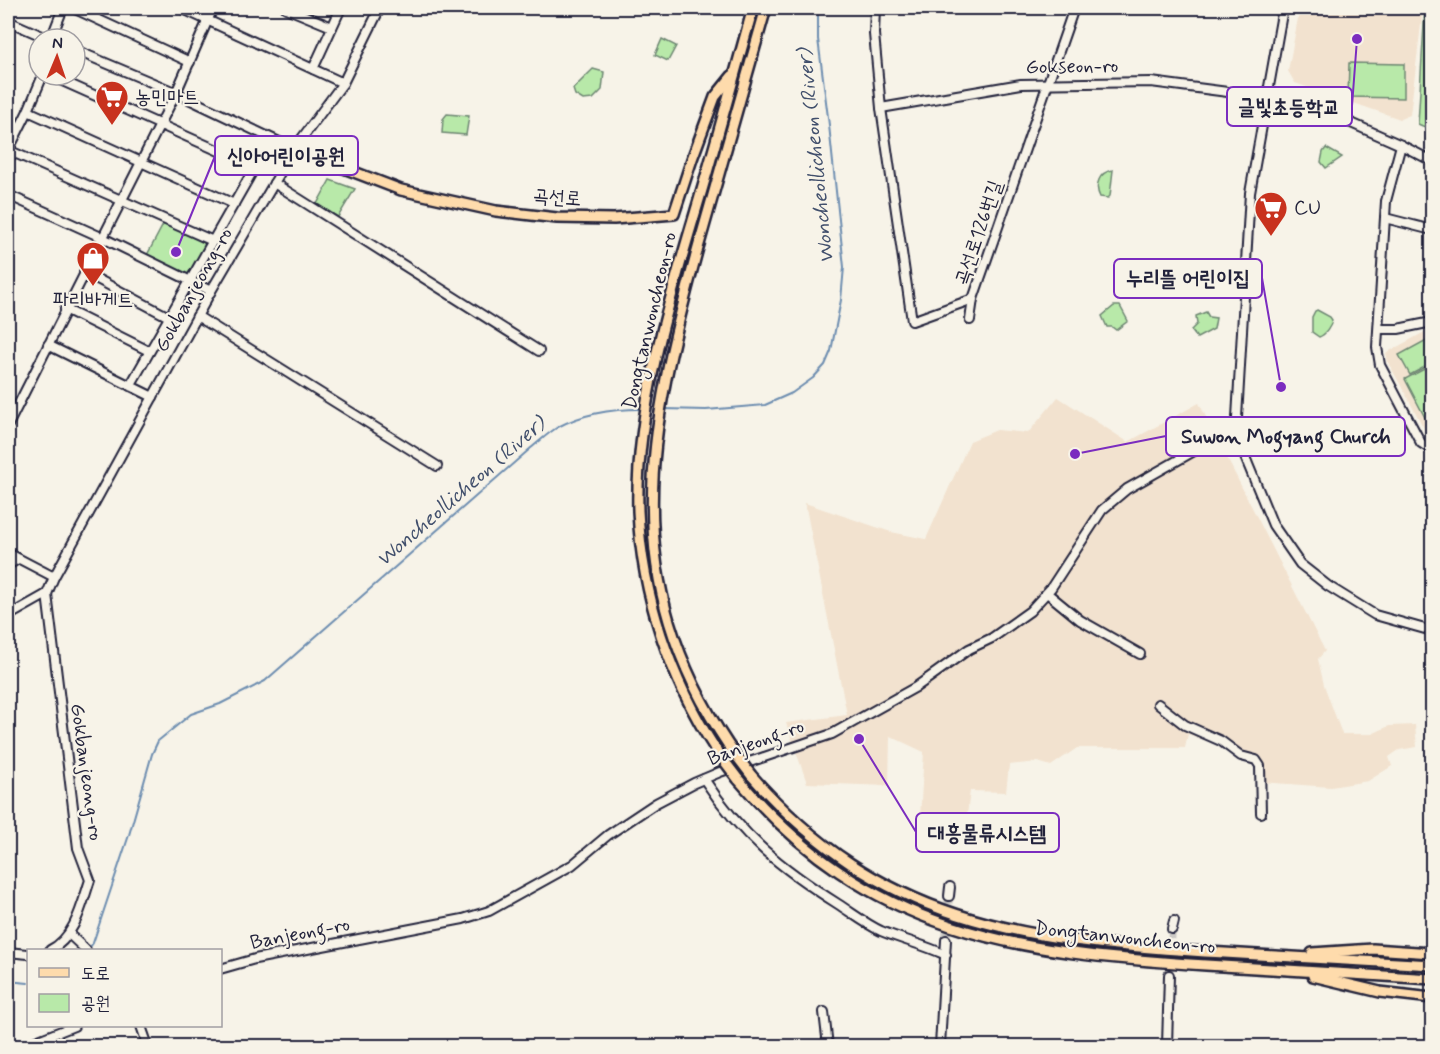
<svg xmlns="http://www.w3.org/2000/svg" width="1440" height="1054" viewBox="0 0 1440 1054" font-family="Mynerve,'Poor Story',sans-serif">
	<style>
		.built { fill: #f2e2cf }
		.green { fill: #b8e9a9; stroke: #6d8672; stroke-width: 1.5 }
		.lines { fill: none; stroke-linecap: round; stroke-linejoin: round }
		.stream { stroke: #6d8db0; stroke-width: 2 }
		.minor-tunnel { stroke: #ccc9c5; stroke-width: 8; stroke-dasharray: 8 4; stroke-linecap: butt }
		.minor-casing { stroke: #22223b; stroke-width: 12 }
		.major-casing { stroke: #22223b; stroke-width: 14 }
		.minor { stroke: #f7f3e8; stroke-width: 8 }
		.major { stroke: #fedbac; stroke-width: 9 }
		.major-bridge-casing { stroke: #22223b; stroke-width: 14; stroke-linecap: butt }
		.major-bridge { stroke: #fedbac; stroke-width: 9 }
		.labels { text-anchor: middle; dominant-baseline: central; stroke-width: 4.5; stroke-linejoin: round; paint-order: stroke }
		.street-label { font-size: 20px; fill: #22223b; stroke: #f7f3e8 }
		.poi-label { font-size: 20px; fill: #22223b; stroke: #f7f3e8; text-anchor: start }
		.water-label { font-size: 21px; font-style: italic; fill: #414f6c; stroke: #f7f3e8 }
		.leader { fill: none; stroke: #7b2cbf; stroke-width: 2 }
		.callout-dot { fill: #7b2cbf; stroke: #f7f3e8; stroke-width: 2 }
		.callout { fill: #f7f3e8; stroke: #7b2cbf; stroke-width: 2 }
		.callout-label { font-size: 21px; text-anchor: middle; font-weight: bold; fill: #22223b }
	</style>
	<rect width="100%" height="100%" fill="#f7f3e8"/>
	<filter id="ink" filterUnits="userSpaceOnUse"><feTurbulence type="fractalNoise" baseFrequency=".0167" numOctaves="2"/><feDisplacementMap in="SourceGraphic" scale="12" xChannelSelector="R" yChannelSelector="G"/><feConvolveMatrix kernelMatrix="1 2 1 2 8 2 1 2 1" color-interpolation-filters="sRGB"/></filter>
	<g filter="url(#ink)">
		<!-- built -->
		<g class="built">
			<path d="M1300,8H1423L1410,115L1400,119L1295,83L1288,71Z"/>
			<path d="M1432,328V443L1388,362L1386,353Z"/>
			<path d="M1058,397L1128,442L1199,403L1325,651L1318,659L1324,685L1342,734H1372L1389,726L1415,725L1417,747L1399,750L1389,757L1392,766L1368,781L1331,787L1261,782L1254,758L1188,734L1185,748H1077L1051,766L1038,762L1009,765L1006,792L970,791L966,823L920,817L924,752L890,736L889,786L807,783L786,723L847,715L805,503L891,532L926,539L970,441L997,430L1028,433Z"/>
		</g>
		<!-- green -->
		<g class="green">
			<path d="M1425,8H1432V130L1418,124Z"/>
			<path d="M662,39L676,46L668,61L655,55Z"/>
			<path d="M1349,63L1404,64V98L1348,97Z"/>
			<path d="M593,69L604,72L602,90L593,99L583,100L575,95L573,89Z"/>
			<path d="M447,114L469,116L466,135L442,133L443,119Z"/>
			<path d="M1326,148L1342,157L1326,168L1321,162L1323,152Z"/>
			<path d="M1113,170L1110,196L1108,198L1100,197C1094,185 1099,172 1113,170Z"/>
			<path d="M330,180L355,189L338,217L317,204Z"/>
			<path d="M164,223L204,243L205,247L190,276L186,277L146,257Z"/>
			<path d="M1114,306H1120L1128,321L1116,330L1112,327H1107L1102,316Z"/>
			<path d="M1317,310L1330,317L1332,320C1331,327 1325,335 1319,337L1312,332V317L1315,311Z"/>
			<path d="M1206,312L1209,317L1216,318L1214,329L1197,338L1191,330L1197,324L1196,316Z"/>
			<path d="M1432,337V363L1410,375L1399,355Z"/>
			<path d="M1432,365V431L1405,379Z"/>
			<path d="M1329,424L1332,426L1336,435L1319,457L1314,456L1309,452V447Z"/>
		</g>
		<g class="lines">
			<!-- stream -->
			<g class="stream">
				<path d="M663,409L706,410L765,405L792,393L813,378L825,365L831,351L841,300L844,267L829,125L818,39V8"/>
				<path d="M88,950L93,943L129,835L152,754L158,741L191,714L220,704L265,681L531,448C540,441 548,433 558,427C582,414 614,409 642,409"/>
				<path d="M8,981L28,983"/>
			</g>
			<!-- minor-tunnel -->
			<g class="minor-tunnel">
				<path d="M946,940L949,896"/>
				<path d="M1169,975L1172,929"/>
			</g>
			<defs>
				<g id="minor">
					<path d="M73,8L190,62"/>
					<path d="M181,8L343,83"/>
					<path d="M286,8L332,27"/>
					<path d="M875,8L874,34L881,108L912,321L973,299L1074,8"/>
					<path d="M1283,8L1250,193L1236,435L1273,525L1300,564L1328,586L1375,615L1432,631"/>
					<path d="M8,21L49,39"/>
					<path d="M51,39L63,8"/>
					<path d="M75,50L172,91L294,149"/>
					<path d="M313,69L341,8"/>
					<path d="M49,75L255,167L130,386"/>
					<path d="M881,108L1021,84L1151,82L1266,97L1300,104L1333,115L1401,145"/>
					<path d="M28,111L234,204"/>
					<path d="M8,150L213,241"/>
					<path d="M8,151L28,111L43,75"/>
					<path d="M1432,161L1401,145L1386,201L1377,347L1380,365L1421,443L1432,450"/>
					<path d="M274,183L539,351"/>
					<path d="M8,195L101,237L211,291"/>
					<path d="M1385,218L1432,230"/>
					<path d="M84,272L169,317"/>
					<path d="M65,309L149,351"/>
					<path d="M197,316L437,466"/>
					<path d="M970,320L973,299"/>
					<path d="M1379,329H1398L1432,322"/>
					<path d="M48,345L153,397"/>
					<path d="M8,425L176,93L213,8"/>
					<path d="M8,553L54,577"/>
					<path d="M8,565L18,559"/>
					<path d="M1047,593L1080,620L1140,654"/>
					<path d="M47,594L78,848L90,880C82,904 75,938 50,950"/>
					<path d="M8,616L47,594L54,577L211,291L294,149L343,83L380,8"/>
					<path d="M1158,704L1185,725L1221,741L1241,756L1256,760L1260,766L1261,813"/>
					<path d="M704,779C742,837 781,868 838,904C852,913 866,924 881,931C903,940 925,945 946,955"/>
					<path d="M949,896L950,887"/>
					<path d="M1172,929L1174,921"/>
					<path d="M69,934L86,950"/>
					<path d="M8,952L28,954"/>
					<path d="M220,969L255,959L463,919L489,911L572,865L608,835L656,803L694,783L720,772L832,734L916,687L969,649L992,638L1030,611L1051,588L1102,510L1127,489L1217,438L1236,435"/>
					<path d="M824,1012L828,1046"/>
					<path d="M141,1026L148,1046"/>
					<path d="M23,1046L74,1026"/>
					<path d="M940,1046L946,940"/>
					<path d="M1167,1046L1169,975"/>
				</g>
				<g id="major">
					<path d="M8,11L9,8"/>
					<path d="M294,149L401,190L496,211L557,218L614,219L674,214L692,159L715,97L732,76"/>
					<path d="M729,746C616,577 648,431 698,248C720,168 743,88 766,8"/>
					<path d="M716,750C670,679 642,596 638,511C635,410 670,297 699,200C718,136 735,72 753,8"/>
					<path d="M751,775C880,923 1020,940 1205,952C1281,956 1357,961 1432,965"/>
					<path d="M738,779C868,934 1016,953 1206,965C1282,970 1357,975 1432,979"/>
					<path d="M1312,953L1373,949L1432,953"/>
					<path d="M1313,976L1380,992L1432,998"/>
				</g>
			</defs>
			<!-- minor casing -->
			<use href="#minor" class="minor-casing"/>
			<!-- major casing -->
			<use href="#major" class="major-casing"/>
			<!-- minor -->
			<use href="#minor" class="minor"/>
			<!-- major -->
			<use href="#major" class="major"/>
			<defs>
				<g id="major-bridge">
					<path d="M729,746L751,775"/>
					<path d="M716,750L738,779"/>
				</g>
			</defs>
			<!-- major-bridge casing -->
			<use href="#major-bridge" class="major-bridge-casing"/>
			<!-- major-bridge -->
			<use href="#major-bridge" class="major-bridge"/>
		</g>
	</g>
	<!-- icons -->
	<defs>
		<symbol id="supermarket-pin" viewBox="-11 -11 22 30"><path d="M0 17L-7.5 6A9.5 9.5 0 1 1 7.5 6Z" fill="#c8321e" stroke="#f7f3e8"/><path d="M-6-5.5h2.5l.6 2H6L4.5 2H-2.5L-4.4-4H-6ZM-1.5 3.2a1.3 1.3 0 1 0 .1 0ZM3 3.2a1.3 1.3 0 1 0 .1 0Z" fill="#fff"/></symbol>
		<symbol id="shop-pin" viewBox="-11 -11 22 30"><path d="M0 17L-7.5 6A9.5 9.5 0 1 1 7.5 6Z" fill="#c8321e" stroke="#f7f3e8"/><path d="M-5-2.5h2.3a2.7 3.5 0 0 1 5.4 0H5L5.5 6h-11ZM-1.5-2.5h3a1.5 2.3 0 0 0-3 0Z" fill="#fff"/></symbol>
	</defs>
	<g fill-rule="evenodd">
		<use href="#supermarket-pin" x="93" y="78" width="38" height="52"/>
		<use href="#supermarket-pin" x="1252" y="189" width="38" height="52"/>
		<use href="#shop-pin" x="74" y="239" width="38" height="52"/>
	</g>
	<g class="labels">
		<!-- street labels -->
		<g class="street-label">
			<text transform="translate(1072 67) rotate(-1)">Gokseon-ro</text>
			<text transform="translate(557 198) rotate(4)">곡선로</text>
			<text transform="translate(979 233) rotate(-71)">곡선로126번길</text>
			<text transform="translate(194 290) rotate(-61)">Gokbanjeong-ro</text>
			<text transform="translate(650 321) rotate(-77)">Dongtanwoncheon-ro</text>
			<text transform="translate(756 743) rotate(-20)">Banjeong-ro</text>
			<text transform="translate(86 772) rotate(82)">Gokbanjeong-ro</text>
			<text transform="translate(300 934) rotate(-11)">Banjeong-ro</text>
			<text transform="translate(1125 938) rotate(6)">Dongtanwoncheon-ro</text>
		</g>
		<!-- poi labels -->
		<g class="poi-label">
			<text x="135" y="97">농민마트</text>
			<text x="1294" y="208">CU</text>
			<text x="93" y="300" text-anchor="middle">파리바게트</text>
		</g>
		<!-- water labels -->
		<g class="water-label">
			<text transform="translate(816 156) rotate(-96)">Woncheollicheon (River)</text>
			<text transform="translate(461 492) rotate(-41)">Woncheollicheon (River)</text>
		</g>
	</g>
	<!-- callouts -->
	<path class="leader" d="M1357 39L1352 106M176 252L215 156M1281 387L1262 278M1075 454L1166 436M859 739L916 832"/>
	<g class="callout-dot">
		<circle cx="1357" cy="39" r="6"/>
		<circle cx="176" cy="252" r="6"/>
		<circle cx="1281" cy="387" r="6"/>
		<circle cx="1075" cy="454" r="6"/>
		<circle cx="859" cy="739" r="6"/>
	</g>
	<g class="callout">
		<rect x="1227" y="87" width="125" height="39" rx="6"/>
		<rect x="215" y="136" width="143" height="39" rx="6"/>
		<rect x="1114" y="259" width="148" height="39" rx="6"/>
		<rect x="1166" y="417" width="239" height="39" rx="6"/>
		<rect x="916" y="813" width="143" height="39" rx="6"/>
	</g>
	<g class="callout-label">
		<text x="1289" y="114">글빛초등학교</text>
		<text x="286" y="163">신아어린이공원</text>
		<text x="1188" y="285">누리뜰 어린이집</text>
		<text x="1286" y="443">Suwon Mogyang Church</text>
		<text x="987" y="840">대흥물류시스템</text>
	</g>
	<!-- margin -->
	<rect width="1440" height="1054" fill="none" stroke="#f7f3e8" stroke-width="30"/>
	<rect x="15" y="15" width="1410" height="1024" fill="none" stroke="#22223b" stroke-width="2" filter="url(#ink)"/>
	<!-- legend -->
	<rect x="27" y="949" width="195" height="78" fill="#f7f3e8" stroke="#a29fa3" stroke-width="1.5"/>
	<rect x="39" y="968" width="30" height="9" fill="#fedbac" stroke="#a29fa3" stroke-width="1.5"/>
	<text x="81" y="979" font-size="18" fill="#22223b">도로</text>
	<rect x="39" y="994" width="30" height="18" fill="#b8e9a9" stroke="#a29fa3" stroke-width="1.5"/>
	<text x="81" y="1009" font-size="18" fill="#22223b">공원</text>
	<!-- north arrow -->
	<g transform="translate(57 57) rotate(2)"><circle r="28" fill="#f7f3e8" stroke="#a29fa3" stroke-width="1.5"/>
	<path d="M0-4.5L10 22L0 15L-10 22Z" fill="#c8321e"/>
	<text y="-9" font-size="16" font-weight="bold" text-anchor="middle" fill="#22223b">N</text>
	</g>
</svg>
